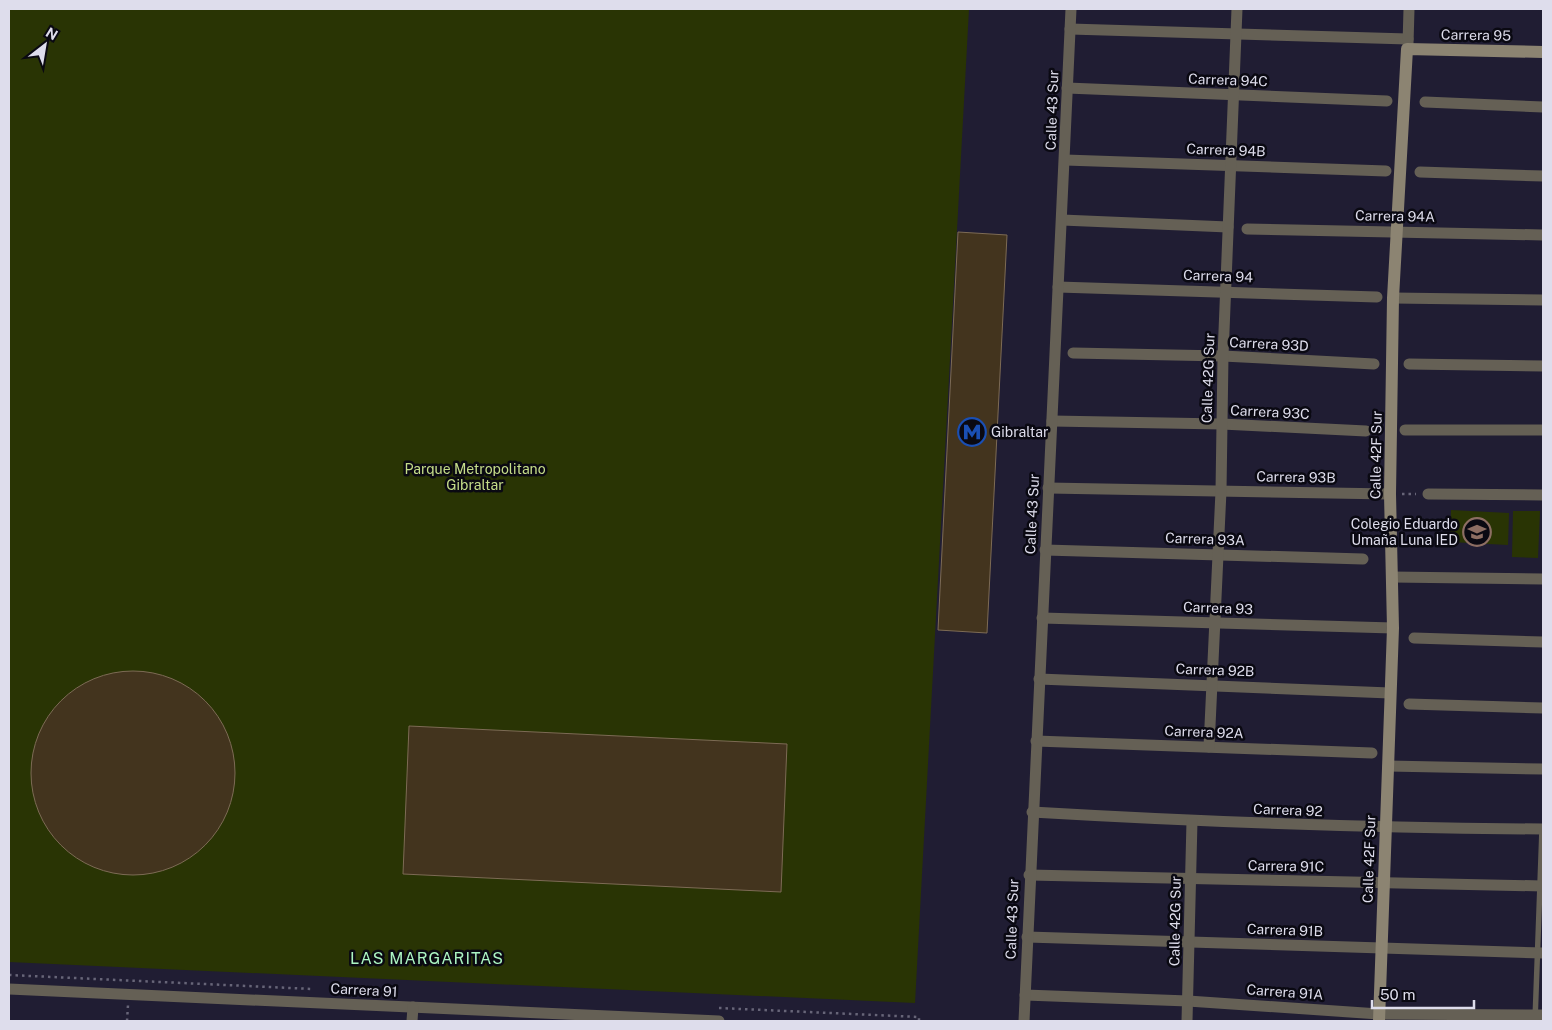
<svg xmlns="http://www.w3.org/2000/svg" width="1552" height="1030" viewBox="0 0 1552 1030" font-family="'Public Sans',sans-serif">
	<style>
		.green { fill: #293404 }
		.building { fill: #43341e; stroke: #7d6b55 }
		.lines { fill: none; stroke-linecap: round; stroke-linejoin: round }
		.path { stroke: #676578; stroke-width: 2.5; stroke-dasharray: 2.5 4; stroke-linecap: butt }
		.lane { stroke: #656055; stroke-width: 5.5 }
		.street { stroke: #656055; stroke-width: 11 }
		.secondary { stroke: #8c8472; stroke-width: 12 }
		.labels { text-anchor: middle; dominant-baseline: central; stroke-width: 5; stroke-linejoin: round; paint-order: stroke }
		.street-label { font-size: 14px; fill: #deddec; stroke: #0a0912 }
		.poi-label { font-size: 14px; fill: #deddec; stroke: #0a0912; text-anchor: start }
		.park-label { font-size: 14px; fill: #c5dd89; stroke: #0a0912 }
		.quarter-label { font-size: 16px; letter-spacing: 1px; fill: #acf5c2; stroke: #0a0912 }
	</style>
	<rect width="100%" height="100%" fill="#201d33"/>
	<!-- green -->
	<g class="green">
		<path d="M9,9H969L915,1003L9,962Z"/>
		<path d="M1451,510L1509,513L1508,545L1450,542Z"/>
		<path d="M1513,511H1540L1538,558L1512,557Z"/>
	</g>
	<!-- building -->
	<g class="building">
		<path d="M958,232L1007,235L987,633L938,630Z"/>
		<circle cx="133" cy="773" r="102"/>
		<path d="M409,726L787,744L781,892L403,874Z"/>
	</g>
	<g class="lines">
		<!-- path -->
		<g class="path">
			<path d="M1402,494H1416"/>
			<path d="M9,975L312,989"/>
			<path d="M719,1008L919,1017V1021"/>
			<path d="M127,1021L128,1005"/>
		</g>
		<!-- lane -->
		<path class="lane" d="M1535,1021L1542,829"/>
		<!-- street -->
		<g class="street">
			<path d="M1070,29L1408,39"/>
			<path d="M1408,44L1409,9"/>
			<path d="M1067,88L1387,101"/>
			<path d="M1425,102L1543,107"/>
			<path d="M1065,160L1386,171"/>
			<path d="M1420,172L1543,176"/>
			<path d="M1062,220L1228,227"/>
			<path d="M1247,229L1543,235"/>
			<path d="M1058,287L1377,297"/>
			<path d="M1393,298L1543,300"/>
			<path d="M1073,353L1223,356L1374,364"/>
			<path d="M1409,364L1543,366"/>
			<path d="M1052,421L1222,424L1366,431"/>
			<path d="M1405,430H1543"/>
			<path d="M1048,488L1390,494"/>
			<path d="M1428,494L1543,495"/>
			<path d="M1045,550L1363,559"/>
			<path d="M1392,577L1543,579"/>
			<path d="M1042,618L1393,628"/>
			<path d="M1414,638L1543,642"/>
			<path d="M1039,679L1390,693"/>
			<path d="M1409,704L1543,708"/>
			<path d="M1036,741L1372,753"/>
			<path d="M1209,747L1221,491L1223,356L1237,9"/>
			<path d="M1388,766L1543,769"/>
			<path d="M1032,812C1203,822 1373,828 1543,829"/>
			<path d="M1029,875L1543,886"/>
			<path d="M1027,937L1543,953"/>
			<path d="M9,989L719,1021"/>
			<path d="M1025,995L1188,1001L1379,1014L1543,1015"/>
			<path d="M412,1021L413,1007"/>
			<path d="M1024,1021L1071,9"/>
			<path d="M1187,1021L1192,821"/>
		</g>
		<!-- secondary -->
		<path class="secondary" d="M1379,1021L1393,628L1390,494L1393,298L1407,49L1543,52"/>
	</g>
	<!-- icons -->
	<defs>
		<symbol id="metro-ring" viewBox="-11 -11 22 22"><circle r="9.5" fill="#0a0912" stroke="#1a4fb4" stroke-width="1.5"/><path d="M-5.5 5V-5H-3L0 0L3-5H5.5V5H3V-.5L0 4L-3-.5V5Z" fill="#1a4fb4"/></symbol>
		<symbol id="school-ring" viewBox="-11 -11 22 22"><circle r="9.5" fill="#0a0912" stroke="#8d6e63" stroke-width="1.5"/><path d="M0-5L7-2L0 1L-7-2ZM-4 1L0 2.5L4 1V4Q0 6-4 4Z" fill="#8d6e63"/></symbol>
	</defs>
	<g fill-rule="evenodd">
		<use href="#metro-ring" x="956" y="416" width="32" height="32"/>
		<use href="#school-ring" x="1461" y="516" width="32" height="32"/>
	</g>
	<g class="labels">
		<!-- street labels -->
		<g class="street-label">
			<text transform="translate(1476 35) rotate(1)">Carrera 95</text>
			<text transform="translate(1228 80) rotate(2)">Carrera 94C</text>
			<text transform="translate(1052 110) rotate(-88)">Calle 43 Sur</text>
			<text transform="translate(1226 150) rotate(2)">Carrera 94B</text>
			<text transform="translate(1395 216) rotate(1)">Carrera 94A</text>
			<text transform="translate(1218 276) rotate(2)">Carrera 94</text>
			<text transform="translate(1269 344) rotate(3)">Carrera 93D</text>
			<text transform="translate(1208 378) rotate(-88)">Calle 42G Sur</text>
			<text transform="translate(1270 412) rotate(3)">Carrera 93C</text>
			<text transform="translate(1376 455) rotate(-89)">Calle 42F Sur</text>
			<text transform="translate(1296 477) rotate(1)">Carrera 93B</text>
			<text transform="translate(1032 514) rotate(-87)">Calle 43 Sur</text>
			<text transform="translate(1205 539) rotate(2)">Carrera 93A</text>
			<text transform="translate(1218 608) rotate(2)">Carrera 93</text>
			<text transform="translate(1215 670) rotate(2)">Carrera 92B</text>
			<text transform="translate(1204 732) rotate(2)">Carrera 92A</text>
			<text transform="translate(1288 810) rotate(2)">Carrera 92</text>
			<text transform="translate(1369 859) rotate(-88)">Calle 42F Sur</text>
			<text transform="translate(1286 866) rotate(1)">Carrera 91C</text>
			<text transform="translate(1012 919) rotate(-88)">Calle 43 Sur</text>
			<text transform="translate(1175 921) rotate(-89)">Calle 42G Sur</text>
			<text transform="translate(1285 930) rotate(2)">Carrera 91B</text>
			<text transform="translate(364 990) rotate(3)">Carrera 91</text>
			<text transform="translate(1285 992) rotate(4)">Carrera 91A</text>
		</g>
		<!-- poi labels -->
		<g class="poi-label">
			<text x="991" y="432">Gibraltar</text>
			<text x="1458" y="524" text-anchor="end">Colegio Eduardo<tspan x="1458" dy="16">Umaña Luna IED</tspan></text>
		</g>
		<!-- park labels -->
		<g class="park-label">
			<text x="475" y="469">Parque Metropolitano<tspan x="475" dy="16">Gibraltar</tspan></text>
		</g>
		<!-- quarter labels -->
		<g class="quarter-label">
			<text x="427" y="958">LAS MARGARITAS</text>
		</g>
	</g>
	<!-- border -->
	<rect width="1552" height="1030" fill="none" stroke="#deddec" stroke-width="20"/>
	<!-- north arrow -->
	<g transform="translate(45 45) rotate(31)" stroke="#0a0912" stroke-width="4" paint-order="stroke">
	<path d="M0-4L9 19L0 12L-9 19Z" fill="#deddec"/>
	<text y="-8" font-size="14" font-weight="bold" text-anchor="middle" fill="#deddec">N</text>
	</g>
	<!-- scale -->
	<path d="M1372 1000v8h102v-8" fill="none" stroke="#deddec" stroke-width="2.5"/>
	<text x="1380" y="1000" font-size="15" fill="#deddec" stroke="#0a0912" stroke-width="4" paint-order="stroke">50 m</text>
</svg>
